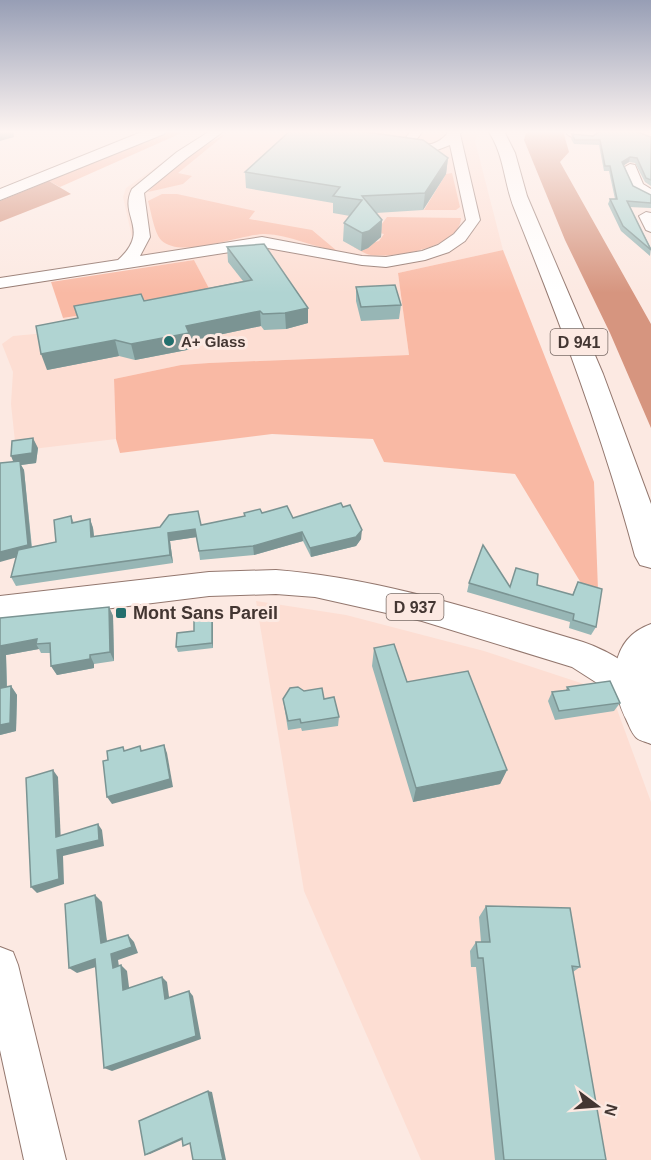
<svg xmlns="http://www.w3.org/2000/svg" width="651" height="1160" viewBox="0 0 651 1160" font-family="Helvetica,sans-serif">
	<style>
		.built { fill: #fdded3 }
		.green { fill: #f9b9a4 }
		.forest { fill: #d6957f }
		.lines { fill: none; stroke-linecap: round; stroke-linejoin: round }
		.minor-casing { stroke: #93776e; stroke-width: 2 }
		.major-casing { stroke: #93776e; stroke-width: 2 }
		.highway-casing { stroke: #93776e; stroke-width: 2 }
		.minor { fill: #fff; fill-rule: evenodd }
		.major { fill: #fff; fill-rule: evenodd }
		.highway { fill: #fff; fill-rule: evenodd }
		.wall { fill: #97b6b5 }
		.shaded-wall { fill: #7b9493 }
		.building { fill: #b0d4d2; stroke: #7b9493; stroke-width: 1.5 }
		.poi-dot { fill: #246f6d; stroke: #fce9e2; stroke-width: 2 }
		.labels { text-anchor: middle; dominant-baseline: central; stroke-width: 6; stroke-linejoin: round; paint-order: stroke }
		.far-poi-label { font-size: 15px; font-weight: bold; fill: #433632; stroke: #fce9e2; text-anchor: start }
		.shield { fill: #fce9e2; stroke: #7a6c67; stroke-width: 1.5 }
		.shield-label { font-size: 16px; font-weight: bold; fill: #433632 }
		.poi-label { font-size: 18px; font-weight: bold; fill: #433632; stroke: #fce9e2; text-anchor: start }
	</style>
	<rect width="100%" height="100%" fill="#fce9e2"/>
	<!-- built -->
	<g class="built">
		<path d="M208,131H479L475,141L503,250L398,273L409,355L209,363L181,365L114,379L116,439L16,451L11,404L13,372L2,344L13,336L68,331L63,318L212,294L194,260L139,268L123,197L126,188Z"/>
		<path d="M256,601L346,615L484,651L611,693L651,802V1160H421L304,891Z"/>
	</g>
	<!-- green -->
	<g class="green">
		<path d="M169,131H186L60,187L49,181Z"/>
		<path d="M227,133L178,173L192,176L183,184L148,192C170,169 198,148 227,133Z"/>
		<path d="M452,173L460,207L456,210H424L446,174Z"/>
		<path d="M162,194H177L255,211L249,219L312,230L337,251C313,247 290,235 265,234C240,234 181,260 161,240C154,232 151,211 148,201Z"/>
		<path d="M387,217L461,218C460,248 394,258 371,255C365,254 359,250 354,247L379,241L384,234L376,232Z"/>
		<path d="M503,250L594,482L598,590L581,583L515,474L384,462L373,439L272,434L120,453L116,439L114,379L181,365L209,363L409,355L398,273Z"/>
		<path d="M194,260L212,294L63,318L51,282Z"/>
	</g>
	<!-- forest -->
	<g class="forest">
		<path d="M530,131H563L569,152L560,162L651,324V428L610,333L565,240L524,140L526,133Z"/>
		<path d="M49,181L71,194L0,222V201Z"/>
	</g>
	<g class="lines">
		<defs>
			<g id="minor">
				<path d="M210,131H224L187,158L144,193L150,237L140,256L262,237L362,256L386,257L422,251L438,245L454,234L466,220L450,145L432,152L408,148L404,140L411,131H423L416,140C426,149 439,143 447,134V131H462L460,134L480,220L465,241L449,252L425,260L386,267L362,265L262,247L0,288V278L118,260C152,229 118,217 132,189L177,152Z"/>
				<path d="M569,131H596L598,135C591,141 574,140 567,134Z"/>
				<path d="M630,164L635,165L643,184L651,189V199L632,189L623,168Z"/>
				<path d="M646,212L651,213V232L646,230L639,216Z"/>
				<path d="M0,947L13,952L18,965L66,1160H24L0,1050Z"/>
			</g>
			<path id="major" d="M276,570C381,578 482,612 583,642C604,649 648,671 651,696L647,705L634,710L621,705L608,690L572,667L422,621L315,597L276,594L209,596L0,622V596L209,572Z"/>
			<g id="highway">
				<path d="M144,131H166L164,134L0,200V189Z"/>
				<path d="M488,131H504L515,153L527,196L603,374L651,504V568L640,565L635,556C603,437 560,322 514,208C504,183 504,153 488,131Z"/>
				<path d="M651,624V744C647,742 641,741 638,739C632,735 629,725 626,719C609,684 609,639 651,624Z"/>
			</g>
		</defs>
		<!-- minor casing -->
		<use href="#minor" class="minor-casing"/>
		<!-- major casing -->
		<use href="#major" class="major-casing"/>
		<!-- highway casing -->
		<use href="#highway" class="highway-casing"/>
		<!-- minor -->
		<use href="#minor" class="minor"/>
		<!-- major -->
		<use href="#major" class="major"/>
		<!-- highway -->
		<use href="#highway" class="highway"/>
	</g>
	<!-- wall -->
	<g class="wall">
		<path d="M598,131H635L651,137V186L645,182L635,163L629,162L624,165L633,186L651,195V208L629,207L651,248L650,256L621,231L608,204L610,199H615L609,171H604L599,145L574,144L571,139L572,134L593,136L599,132Z"/>
		<path d="M448,158L446,174L423,210L376,213L382,220L381,237L368,248L361,251L343,241L344,223L350,216L333,213V203L246,188L245,172Z"/>
		<path d="M227,247L308,323L286,329L264,330L261,326L190,341L192,349L135,360L119,356L47,370L78,318L144,301L243,281L228,262Z"/>
		<path d="M356,287L401,305L399,319L361,321L356,301Z"/>
		<path d="M38,448L36,463L21,465L24,470L32,547L56,542L71,516L74,523L90,519L93,528L94,536L201,525L245,516L244,513H262L293,518L361,539L356,546L311,557L303,541L254,555L200,560L197,537L170,541L173,563L16,586L11,577L16,558L13,462Z"/>
		<path d="M578,582L596,627L591,635L569,628L570,622L467,592L469,583L510,587L572,595Z"/>
		<path d="M109,607L113,616L114,661L94,664V668L57,675L51,666V653H41L39,649L6,655L7,687L11,686L17,695L16,731L0,735V618Z"/>
		<path d="M212,619L213,623V648L178,652L176,647L194,631Z"/>
		<path d="M374,648L407,682L507,770L500,784L413,802L372,666Z"/>
		<path d="M567,687L620,703L614,711L555,720L548,701L552,692L566,690Z"/>
		<path d="M304,691L324,699L339,717L338,726L302,731L301,728L288,730L283,699Z"/>
		<path d="M486,906L580,967L573,972L606,1160H495L476,967H471L470,951L476,942H481L479,917Z"/>
	</g>
	<!-- shaded-wall -->
	<g class="shaded-wall">
		<path d="M13,131L14,137L0,141V134Z"/>
		<path d="M630,157L629,162L621,167L622,162Z"/>
		<path d="M448,158L446,174L423,210L425,193Z"/>
		<path d="M382,220L381,237L368,248L361,251L362,233Z"/>
		<path d="M308,308V323L286,329L285,313Z"/>
		<path d="M260,311L261,326L190,341L192,349L135,360L131,344L186,326Z"/>
		<path d="M115,340L119,356L47,370L41,354Z"/>
		<path d="M33,438L38,448L36,463L21,465L24,470L32,553L0,562V552L15,466L11,456Z"/>
		<path d="M90,519L93,528L95,546L91,537Z"/>
		<path d="M195,529L197,537L170,541L173,563L170,555L168,533Z"/>
		<path d="M362,530L361,539L356,546L311,557L310,548Z"/>
		<path d="M302,532L303,541L254,555L253,546Z"/>
		<path d="M109,607L113,616L114,661L110,652Z"/>
		<path d="M212,619L213,623V648L212,643Z"/>
		<path d="M37,639L36,644L39,649L6,655L7,697L1,688L0,646Z"/>
		<path d="M90,655L94,664V668L57,675L51,666Z"/>
		<path d="M11,686L17,695L16,731L0,735V725Z"/>
		<path d="M164,745L167,753L173,787L112,804L107,797Z"/>
		<path d="M53,770L58,777L61,843L56,837Z"/>
		<path d="M507,770L500,784L413,802L416,788Z"/>
		<path d="M98,824L102,830L104,846L63,856L64,884L37,893L31,887L57,850Z"/>
		<path d="M95,895L102,902L108,949L101,943Z"/>
		<path d="M128,935L134,942L138,953L118,960L120,973L113,968L111,954Z"/>
		<path d="M95,959L102,965L77,973L69,968Z"/>
		<path d="M121,965L127,971L130,995L123,990Z"/>
		<path d="M162,977L167,982L170,1004L165,999Z"/>
		<path d="M189,991L193,996L201,1039L112,1071L104,1068Z"/>
		<path d="M208,1091L212,1092L226,1160H223Z"/>
		<path d="M182,1138H186L150,1154L145,1155Z"/>
	</g>
	<!-- building -->
	<g class="building">
		<path d="M0,131H12L0,134Z"/>
		<path d="M290,131H358L423,140L448,158L425,193L362,196L382,220L369,231L362,233L344,223L362,200L333,196L340,187L245,172Z"/>
		<path d="M601,131H635L651,137V180L646,178L637,158L630,157L622,162L633,186L651,195V203L627,201L651,250L623,226L610,199H617L610,166H605L600,140H575L572,134L593,136Z"/>
		<path d="M264,244L308,308L285,313L263,314L260,311L186,326L189,333L131,344L115,340L41,354L36,326L78,318L74,306L141,294L144,301L252,280L227,247Z"/>
		<path d="M395,285L401,305L361,307L356,287Z"/>
		<path d="M33,438L32,453L11,456L12,441Z"/>
		<path d="M20,461L28,545L0,552V463Z"/>
		<path d="M341,503L343,507L350,505L362,530L356,537L310,548L302,532L253,546L199,551L195,529L168,533L170,555L11,577L18,550L56,542L54,520L71,516L72,523L90,519L91,537L160,527L169,515L198,511L201,525L245,516L244,513L260,509L262,513L287,506L293,518Z"/>
		<path d="M483,545L510,587L516,568L538,574L537,585L573,595L578,582L602,589L596,627L573,620L574,614L469,583Z"/>
		<path d="M109,607L110,652L90,655V659L51,666L50,643L36,644L37,639L0,646V618Z"/>
		<path d="M212,619V643L176,647L177,633L194,631V620Z"/>
		<path d="M394,644L407,682L468,671L507,770L416,788L374,648Z"/>
		<path d="M0,649L1,688L11,686L10,723L0,725Z"/>
		<path d="M610,681L620,703L559,711L552,692L569,690L567,687Z"/>
		<path d="M298,687L304,691L322,688L324,699L334,697L339,717L301,723L300,719L288,721L283,699L290,688Z"/>
		<path d="M164,745L170,779L107,797L103,761L108,760L107,751L123,747L124,751L140,746L141,751Z"/>
		<path d="M53,770L56,837L98,824L99,840L57,850L59,879L31,887L26,778Z"/>
		<path d="M95,895L101,943L128,935L132,947L111,954L113,968L121,965L123,990L162,977L165,999L189,991L196,1036L104,1068L95,959L69,968L65,904Z"/>
		<path d="M486,906L570,908L580,967L572,966L606,1160H504L483,958H478L476,942H490Z"/>
		<path d="M208,1091L223,1160H193L190,1143L183,1146L182,1138L145,1155L139,1121Z"/>
	</g>
	<!-- sky -->
	<linearGradient id="sky" x2="0" y2="1"><stop stop-color="#979eb5"/><stop offset="0.45" stop-color="#fef5f2"/><stop offset="1" stop-color="#fef5f2" stop-opacity="0"/></linearGradient>
	<rect width="651" height="293" fill="url(#sky)"/>
	<!-- markers -->
	<g class="poi-dot">
		<circle cx="169" cy="341" r="6"/>
		<rect x="115" y="607" width="12" height="12" rx="3"/>
	</g>
	<g class="labels">
		<!-- far-poi labels -->
		<g class="far-poi-label">
			<text x="181" y="341">A+ Glass</text>
		</g>
		<!-- shield labels -->
		<g class="shield">
			<rect x="550.5" y="329" width="57" height="26" rx="4.5"/>
			<rect x="386.5" y="594" width="57" height="26" rx="4.5"/>
		</g>
		<g class="shield-label">
			<text x="579" y="342">D 941</text>
			<text x="415" y="607">D 937</text>
		</g>
		<!-- poi labels -->
		<g class="poi-label">
			<text x="133" y="613">Mont Sans Pareil</text>
		</g>
	</g>
	<!-- north arrow -->
	<g transform="translate(597 1106) rotate(106)" stroke="#fce9e2" stroke-width="4.5" paint-order="stroke">
	<path d="M0-4.5L10 22L0 15L-10 22Z" fill="#433632"/>
	<text y="-9" font-size="16" font-weight="bold" text-anchor="middle" fill="#433632">N</text>
	</g>
</svg>
